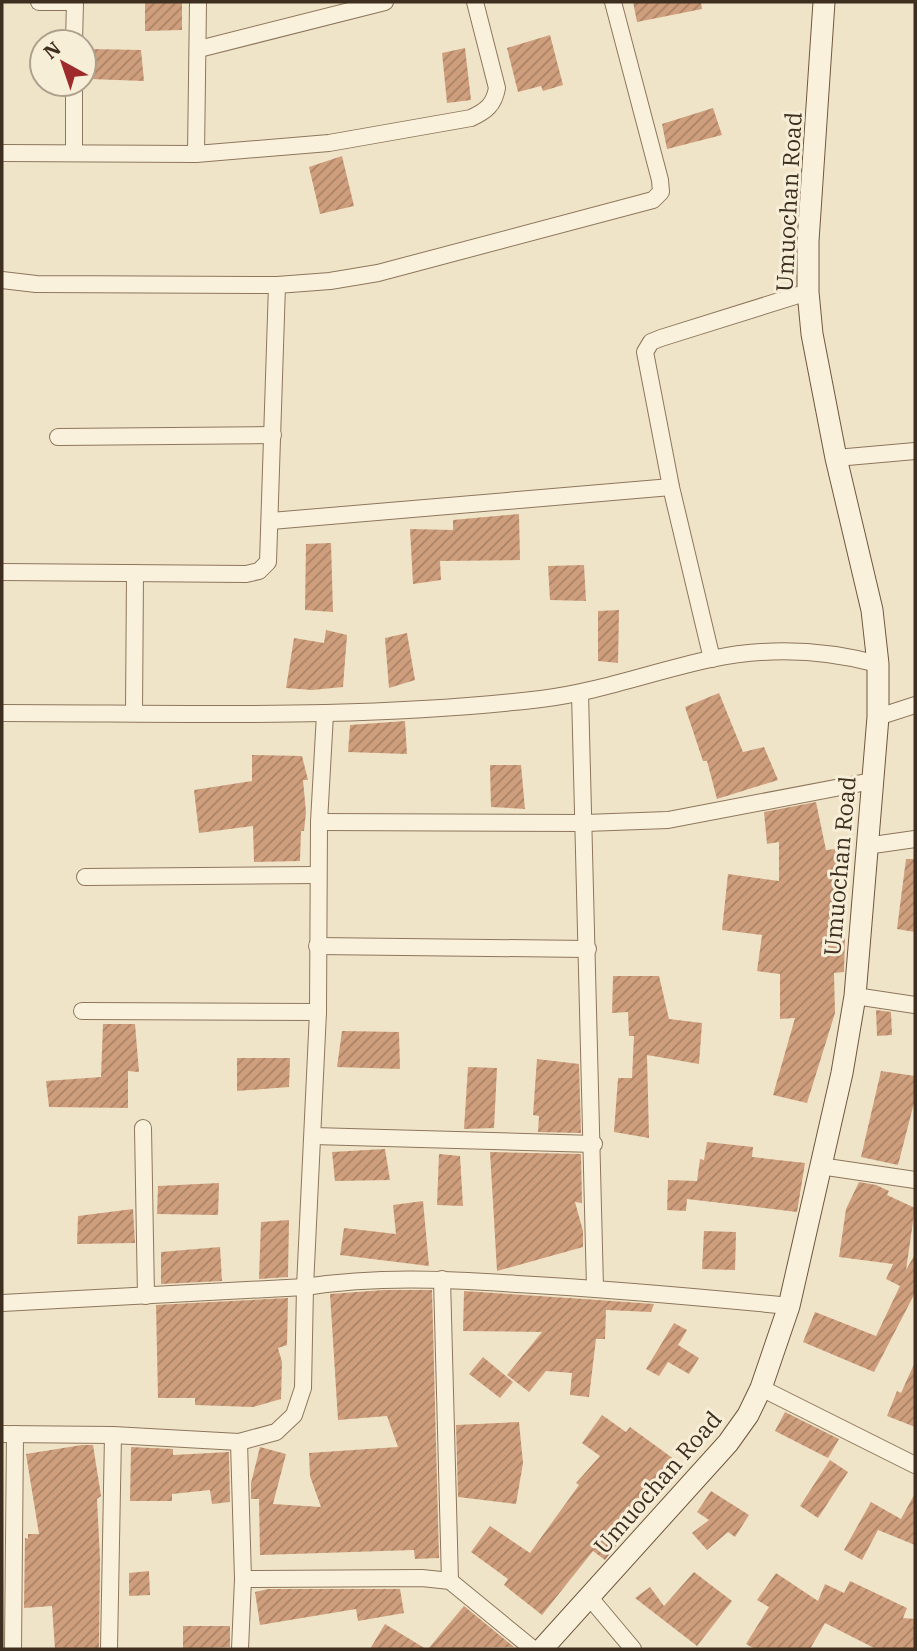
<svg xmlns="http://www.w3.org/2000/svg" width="917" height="1651" viewBox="0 0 917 1651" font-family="'IBM Plex Serif',serif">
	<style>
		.building { fill: url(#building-hatch) }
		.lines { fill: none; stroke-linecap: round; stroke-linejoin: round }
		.street-casing { stroke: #8d765c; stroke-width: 18 }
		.secondary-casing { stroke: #6f573f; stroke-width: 23 }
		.street { stroke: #faf1dc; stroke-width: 16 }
		.secondary { stroke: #faf1dc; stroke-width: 21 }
		.labels { text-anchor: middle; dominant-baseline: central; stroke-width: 6; stroke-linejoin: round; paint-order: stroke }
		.street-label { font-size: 23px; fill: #3d2e20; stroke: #f7eed8 }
	</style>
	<defs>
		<pattern id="building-hatch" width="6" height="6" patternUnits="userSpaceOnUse" patternTransform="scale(1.75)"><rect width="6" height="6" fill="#cf9f7d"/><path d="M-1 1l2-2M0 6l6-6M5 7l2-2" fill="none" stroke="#a98266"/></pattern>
	</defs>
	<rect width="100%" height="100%" fill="#f0e4c8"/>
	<!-- building -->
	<g class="building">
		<path d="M145,2H182V30L145,31Z"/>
		<path d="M633,2H701L702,9L637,22Z"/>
		<path d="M550,35L563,85L543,91L541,86L518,92L507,48Z"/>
		<path d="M465,48L471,100L447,103L442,53Z"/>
		<path d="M91,49L141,50L144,81L90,79Z"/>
		<path d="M713,108L722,135L667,149L662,124Z"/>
		<path d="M342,156L354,206L320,214L309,167Z"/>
		<path d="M519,514L520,560L440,561L441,580L413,584L410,529L453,530V520Z"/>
		<path d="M331,543L333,612L305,610L306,544Z"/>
		<path d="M584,565L586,601L550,600L548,566Z"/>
		<path d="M619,610L618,663L598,661V611Z"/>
		<path d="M326,630L347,635L343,687L312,690L286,688L294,638L324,643Z"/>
		<path d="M407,633L415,680L389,688L385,638Z"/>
		<path d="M719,693L743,752L764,747L778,780L717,799L707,761H703L685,707Z"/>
		<path d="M405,721L407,754L348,752L350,725Z"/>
		<path d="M252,755L302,756L308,780H303L306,812L304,831H301L300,861L254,862L253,826L199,833L194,790L252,781Z"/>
		<path d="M490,765H521L525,809L491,807Z"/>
		<path d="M816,802L826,850L846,848L848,879H838V939L845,938L844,972L834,973L835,1013L807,1103L773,1095L795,1018L780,1019V974L757,971L762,935L722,930L728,874L779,881V842L767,844L764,812Z"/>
		<path d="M906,859H915V932L897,929Z"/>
		<path d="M613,976H659L669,1019L702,1023L699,1064L647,1055L649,1138L614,1132L618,1078H632L634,1036H629L628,1012L612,1013Z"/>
		<path d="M876,1010L891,1012L892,1035L877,1036Z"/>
		<path d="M103,1024H135L139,1072L128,1071V1108L49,1107L46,1081L101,1077Z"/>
		<path d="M342,1031L399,1032L400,1069L337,1067Z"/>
		<path d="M237,1058H290L289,1087L237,1091Z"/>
		<path d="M537,1059L579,1064L581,1133L538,1132L539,1116L533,1115Z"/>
		<path d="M468,1067L497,1068L494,1128L464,1129Z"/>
		<path d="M881,1071L915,1076V1099L898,1165L861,1157Z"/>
		<path d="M707,1142L753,1147L752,1157L805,1163L797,1212L687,1199L686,1211L667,1210L668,1180L697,1181L700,1159L704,1160Z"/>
		<path d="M385,1149L390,1180L335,1181L332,1152Z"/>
		<path d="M490,1152L581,1154L582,1203L575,1202L583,1231V1247L497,1271Z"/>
		<path d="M439,1154L460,1156L463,1206L437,1205Z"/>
		<path d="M859,1182L876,1185L889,1191L887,1195L915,1208L906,1270L915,1254V1293L874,1372L803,1342L815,1312L876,1336L900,1286L886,1279L893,1264L839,1257L846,1209Z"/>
		<path d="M219,1183L218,1215L157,1214L158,1186Z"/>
		<path d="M423,1201L429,1266L340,1255L344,1228L396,1234L393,1205Z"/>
		<path d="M133,1209L135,1243L77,1244L78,1216Z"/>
		<path d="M289,1220L288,1277L259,1279L261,1222Z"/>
		<path d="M704,1231L736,1232L735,1270L702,1269Z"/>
		<path d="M220,1247L222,1281L161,1284V1252Z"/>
		<path d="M384,1290H432L439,1558L415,1559L414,1550L260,1555L259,1499H251V1483L260,1447L286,1454L273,1504L321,1507L310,1476L309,1453L398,1447L387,1416L338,1420L330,1294Z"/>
		<path d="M464,1291L584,1299L654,1304L651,1312L606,1310L605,1339H596L589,1397L570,1395L572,1373L546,1371L529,1392L507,1375L542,1332L463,1331Z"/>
		<path d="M288,1298L287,1345L278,1348L282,1362L281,1399L253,1407L195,1405V1398H158L156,1305Z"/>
		<path d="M674,1323L687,1330L678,1345L699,1358L689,1374L668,1362L659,1376L646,1369Z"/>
		<path d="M483,1357L513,1382L500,1398L469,1374Z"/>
		<path d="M915,1362V1427L887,1416L897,1391L901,1393Z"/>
		<path d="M785,1412L839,1439L828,1458L775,1431Z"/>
		<path d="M602,1415L626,1432L630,1427L678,1462L624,1526L628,1530L605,1560L593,1551L542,1615L504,1585L508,1579L471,1552L490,1526L530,1553L579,1485L576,1483L600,1456L582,1443Z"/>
		<path d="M519,1422L523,1463L516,1504L458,1497L456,1425Z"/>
		<path d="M82,1445H93L101,1496L97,1499L100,1558L99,1649H55L52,1606L24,1608L25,1538L28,1539V1534H39L26,1454Z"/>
		<path d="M131,1447L173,1449V1455L229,1452L230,1502L212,1504L210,1490L172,1494V1501H130Z"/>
		<path d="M830,1460L848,1472L818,1518L800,1506Z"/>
		<path d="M711,1491L749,1515L735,1537L728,1532L707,1550L692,1533L709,1520L697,1512Z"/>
		<path d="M915,1493V1545L878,1530L862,1560L844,1550L871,1502L901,1519Z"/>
		<path d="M149,1571L150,1595L129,1596V1573Z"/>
		<path d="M694,1572L732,1601L697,1646L635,1598L650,1587L664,1606Z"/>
		<path d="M776,1573L818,1601L825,1584L844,1593L850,1581L907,1608L903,1618L915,1619V1649H876L825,1623L810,1649H755L746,1644L769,1607L757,1600Z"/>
		<path d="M268,1589H400L404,1613L358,1621L356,1609L260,1625L255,1592Z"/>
		<path d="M464,1606L514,1647L428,1649Z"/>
		<path d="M385,1624L426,1649H370Z"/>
		<path d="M183,1626H230V1647L183,1649Z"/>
	</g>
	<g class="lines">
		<defs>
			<g id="street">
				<path d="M39,2H75"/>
				<path d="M74,42L75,2"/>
				<path d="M199,49L385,2"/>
				<path d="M74,151V84"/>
				<path d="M2,153L196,154L198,2"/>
				<path d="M196,154L329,143L471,118C486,111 494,105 497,88L475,2"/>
				<path d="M2,280L36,284L277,285L330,281L378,273L653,200L661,192L660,180L613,2"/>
				<path d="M58,437L273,435"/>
				<path d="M836,458L915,451"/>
				<path d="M271,521L671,487"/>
				<path d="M2,572L246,574L259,571L268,562L277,285"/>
				<path d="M712,659L671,487L645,352L651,342L661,338L808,292"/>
				<path d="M580,693L595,1288"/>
				<path d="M2,713C181,713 362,720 541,699C599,692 654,671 711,659C767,647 822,649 878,664"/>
				<path d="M134,713L135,573"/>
				<path d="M878,717L915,705"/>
				<path d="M319,822L585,823L668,820L872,781"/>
				<path d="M866,846L915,839"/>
				<path d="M85,877L318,875"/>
				<path d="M317,946L588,949"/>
				<path d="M855,996L915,1005"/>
				<path d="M82,1011L318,1012"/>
				<path d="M143,1128L146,1296"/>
				<path d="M313,1136L594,1144"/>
				<path d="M820,1166L915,1180"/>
				<path d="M442,1279L450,1581"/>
				<path d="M2,1303L305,1287C375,1276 446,1279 517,1284C608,1289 698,1297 789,1306"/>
				<path d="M761,1388L915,1465"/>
				<path d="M2,1434L113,1435L239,1442L276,1432L294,1415L303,1388L305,1287L318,1012L319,822L325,714"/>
				<path d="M239,1442L243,1579L240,1649"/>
				<path d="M243,1579L422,1578L450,1581L533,1649"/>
				<path d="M591,1599L633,1649"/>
				<path d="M13,1649L15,1434"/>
				<path d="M109,1649L113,1435"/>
			</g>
			<path id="secondary" d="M542,1649L728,1443L748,1415L761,1388L789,1306L842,1073L855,996L878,717V664L872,610L836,458L812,334L808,292V241L824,2"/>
		</defs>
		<!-- street casing -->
		<use href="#street" class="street-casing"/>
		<!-- secondary casing -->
		<use href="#secondary" class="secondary-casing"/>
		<!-- street -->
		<use href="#street" class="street"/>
		<!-- secondary -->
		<use href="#secondary" class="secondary"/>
	</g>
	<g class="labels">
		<!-- street labels -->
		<g class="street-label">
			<text transform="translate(788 202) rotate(-87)">Umuochan Road</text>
			<text transform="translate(839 866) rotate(-85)">Umuochan Road</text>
			<text transform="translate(657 1482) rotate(-49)">Umuochan Road</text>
		</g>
	</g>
	<!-- border -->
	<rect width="917" height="1651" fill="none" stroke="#3d2e20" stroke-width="7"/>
	<!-- north arrow -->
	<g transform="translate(63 63) rotate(320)"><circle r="33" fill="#f7eed8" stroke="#ada18e" stroke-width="2"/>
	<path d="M0-5L12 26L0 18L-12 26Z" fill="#9e2a2b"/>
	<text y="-10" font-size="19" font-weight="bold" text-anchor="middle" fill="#3d2e20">N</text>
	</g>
</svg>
